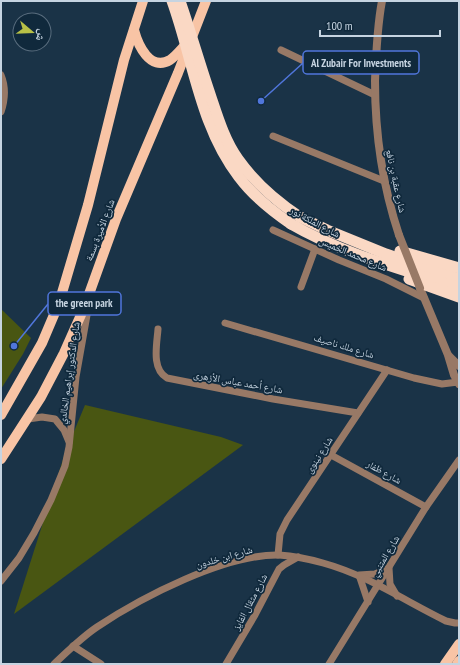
<svg xmlns="http://www.w3.org/2000/svg" width="460" height="665" viewBox="0 0 460 665" font-family="'PT Sans Narrow','Noto Naskh Arabic',sans-serif">
	<style>
		.green { fill: #495612 }
		.lines { fill: none; stroke-linecap: round; stroke-linejoin: round }
		.minor { stroke: #987966; stroke-width: 7 }
		.tertiary { stroke: #987966; stroke-width: 8 }
		.primary { stroke: #f8c4a5; stroke-width: 10 }
		.trunk { stroke: #fad8c4; stroke-width: 11 }
		.tertiary-bridge { stroke: #987966; stroke-width: 8 }
		.trunk-bridge { stroke: #fad8c4; stroke-width: 11 }
		.labels { text-anchor: middle; dominant-baseline: central; stroke-width: 3.5; stroke-linejoin: round; paint-order: stroke }
		.street-label { font-size: 10px; fill: #c6d4e1; stroke: #10293c }
		.leader { fill: none; stroke: #5076db; stroke-width: 1.5 }
		.callout-dot { fill: #5076db; stroke: #10293c; stroke-width: 1.5 }
		.callout { fill: #10293c; stroke: #5076db; stroke-width: 1.5 }
		.callout-label { font-size: 11px; text-anchor: middle; font-weight: bold; fill: #c6d4e1 }
	</style>
	<rect width="100%" height="100%" fill="#1a3347"/>
	<!-- green -->
	<g class="green">
		<path d="M1,309L31,338L23,354L1,389Z"/>
		<path d="M85,405L221,437L243,445L14,614L65,453Z"/>
	</g>
	<g class="lines">
		<!-- minor -->
		<g class="minor">
			<path d="M281,50L375,95"/>
			<path d="M1,75C6,87 5,100 1,112"/>
			<path d="M273,136L384,181"/>
			<path d="M273,230L339,260L386,279L424,298"/>
			<path d="M301,287L315,249"/>
			<path d="M225,323L414,378L442,384L458,382"/>
			<path d="M158,329C157,344 151,369 167,378L273,399L358,413"/>
			<path d="M28,419L42,417L55,419L64,430L69,442"/>
			<path d="M331,455L426,507"/>
			<path d="M278,555L280,534L287,520L387,370"/>
			<path d="M1,581L19,558L34,533L51,500L65,466L69,447L76,377L89,304"/>
			<path d="M368,602L359,575L375,574L389,568L390,584L397,596"/>
			<path d="M73,646L101,664"/>
			<path d="M54,664C68,651 82,637 97,627C142,597 225,554 279,555C294,556 309,559 323,563C367,575 405,601 446,621L455,623H459"/>
			<path d="M226,664L255,615L279,569L284,565L298,557"/>
			<path d="M329,664L426,507L459,460"/>
		</g>
		<!-- tertiary -->
		<g class="tertiary">
			<path d="M382,1C377,27 376,54 375,81C375,134 382,184 399,235"/>
			<path d="M420,288L448,355L454,375L459,384"/>
			<path d="M449,356L459,366"/>
		</g>
		<!-- primary -->
		<g class="primary">
			<path d="M134,30C138,45 150,72 170,60C177,55 182,48 188,42"/>
			<path d="M1,415L42,343L59,303L88,205L124,60L143,1"/>
			<path d="M1,459L41,397L64,353L84,308L116,219L178,73L206,1"/>
			<path d="M445,664L459,644"/>
			<path d="M457,664L459,661"/>
		</g>
		<!-- trunk -->
		<g class="trunk">
			<path d="M300,217L327,230L386,254L459,279"/>
			<path d="M291,224C343,254 402,269 459,288"/>
			<path d="M400,251L459,268"/>
			<path d="M409,279L459,297"/>
		</g>
		<!-- tertiary-bridge -->
		<path class="tertiary-bridge" d="M399,235L420,288"/>
		<!-- trunk-bridge -->
		<g class="trunk-bridge">
			<path d="M172,1C193,59 200,127 239,177C253,196 272,211 291,224"/>
			<path d="M180,1C191,33 200,65 211,97C218,118 225,141 238,159C255,183 276,201 300,217"/>
		</g>
	</g>
	<g class="labels">
		<!-- street labels -->
		<g class="street-label">
			<text transform="translate(396 181) rotate(78)">شارع عقبة بن نافع</text>
			<text transform="translate(315 222) rotate(28)">شارع الملكة نور</text>
			<text transform="translate(100 230) rotate(-69)">شارع الأميرة بسمة</text>
			<text transform="translate(353 254) rotate(23)">شارع محمد الخميس</text>
			<text transform="translate(344 346) rotate(17)">شارع ملك ناصيف</text>
			<text transform="translate(69 373) rotate(-82)">شارع الدكتور إبراهيم الخالدي</text>
			<text transform="translate(238 382) rotate(10)">شارع أحمد عباس الأزهرى</text>
			<text transform="translate(319 455) rotate(-57)">شارع نينوى</text>
			<text transform="translate(384 472) rotate(29)">شارع ظفار</text>
			<text transform="translate(385 556) rotate(-59)">شارع المتنبي</text>
			<text transform="translate(224 557) rotate(-16)">شارع ابن خلدون</text>
			<text transform="translate(250 602) rotate(-62)">شارع مثقال الفايز</text>
		</g>
	</g>
	<!-- callouts -->
	<path class="leader" d="M261 101L303 63M14 346L48 304"/>
	<g class="callout-dot">
		<circle cx="261" cy="101" r="4"/>
		<circle cx="14" cy="346" r="4"/>
	</g>
	<g class="callout">
		<rect x="303" y="51" width="116" height="23" rx="4"/>
		<rect x="48" y="292" width="73" height="23" rx="4"/>
	</g>
	<g class="callout-label">
		<text x="361" y="67">Al Zubair For Investments</text>
		<text x="84" y="307">the green park</text>
	</g>
	<!-- border -->
	<rect width="460" height="665" fill="none" stroke="#c6d4e1" stroke-width="4"/>
	<!-- north arrow -->
	<g transform="translate(32 32) rotate(109)"><circle r="19" fill="#10293c" stroke="#596d7e"/>
	<path d="M0-3L7 15L0 10L-7 15Z" fill="#b8c147"/>
	<text y="-6" font-size="11" font-weight="bold" text-anchor="middle" fill="#c6d4e1">ش</text>
	</g>
	<!-- scale -->
	<path d="M320 30v6h120v-6" fill="none" stroke="#c6d4e1" stroke-width="2"/>
	<text x="326" y="30" font-size="12" fill="#c6d4e1" stroke="#10293c" stroke-width="3" paint-order="stroke">100 m</text>
</svg>
